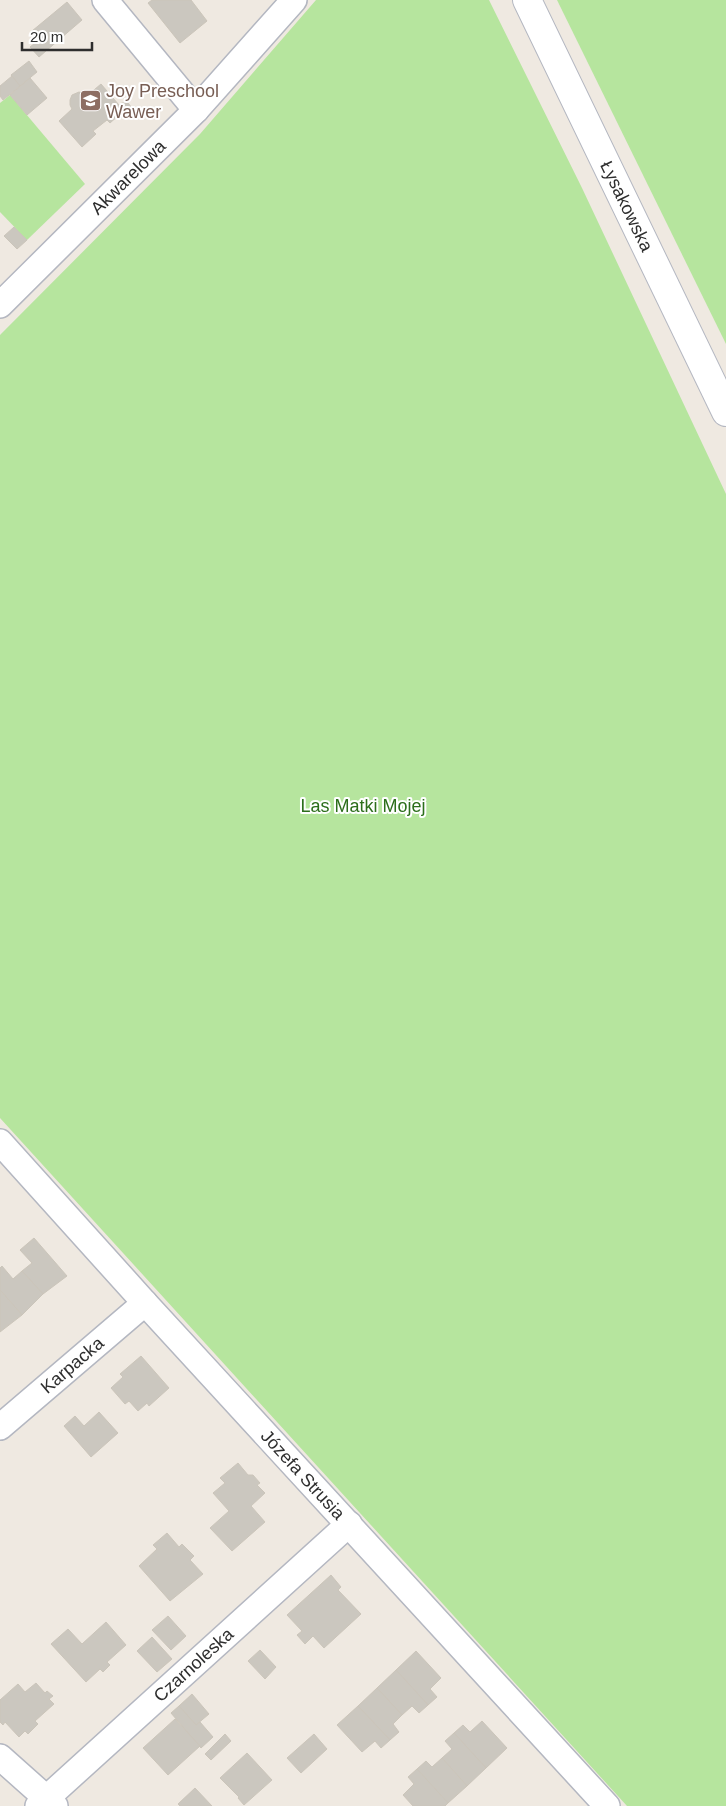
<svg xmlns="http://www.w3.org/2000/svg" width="726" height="1806" viewBox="0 0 726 1806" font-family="Arial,sans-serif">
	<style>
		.green { fill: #b6e59e }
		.building { fill: #cbc7bf; stroke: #cbc5ba }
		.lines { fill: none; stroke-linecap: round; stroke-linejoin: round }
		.minor-casing { stroke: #b4b7c1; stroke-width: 28 }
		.tertiary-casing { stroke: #b4b7c1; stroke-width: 30 }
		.minor { stroke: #fff; stroke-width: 25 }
		.tertiary { stroke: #fff; stroke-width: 28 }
		.labels { text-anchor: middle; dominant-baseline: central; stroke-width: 4; stroke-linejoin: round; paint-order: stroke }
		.education-label { font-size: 18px; fill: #785e54; stroke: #fff; text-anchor: start }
		.street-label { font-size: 18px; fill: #2e2e2e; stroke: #fff }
		.park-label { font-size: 18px; fill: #2c6e1b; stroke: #fff }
	</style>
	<rect width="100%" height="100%" fill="#efe9e1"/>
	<!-- green -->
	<g class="green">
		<path d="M316,0H489L582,188L726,494V1806H627L0,1118V335L200,134Z"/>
		<path d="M557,0H726V344Z"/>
		<path d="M10,95L85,184L27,240L0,212V103Z"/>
	</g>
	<!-- building -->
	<g class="building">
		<path d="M152,0H191L207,21L180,43L148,3Z"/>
		<path d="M67,2L82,20L39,57L30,47L39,40L32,31Z"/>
		<path d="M29,61L37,72L20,86L11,75Z"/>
		<path d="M12,76L20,86L3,100L0,96V86Z"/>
		<path d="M30,78L47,98L27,115L10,95Z"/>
		<path d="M101,84L119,105L122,103H128L132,108L131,114L127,118L121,117L119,115L110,123L107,120L93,131L96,134L82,147L59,121L72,109L70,105V100L72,95L79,92L88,95Z"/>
		<path d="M14,227L27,240L17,249L4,236Z"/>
		<path d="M34,1238L67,1276L43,1294L22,1271L32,1263L20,1250Z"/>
		<path d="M2,1266L13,1279L22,1271L43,1294L22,1315L0,1290V1268Z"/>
		<path d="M0,1290L22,1315L0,1332Z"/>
		<path d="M141,1356L169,1388L149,1406L147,1403L138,1411L129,1401L125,1404L111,1388L123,1377L120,1374Z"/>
		<path d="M99,1412L118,1433L91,1457L64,1426L75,1416L84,1426Z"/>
		<path d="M238,1463L248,1475H253L260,1483L257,1485L265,1493L251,1506L265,1522L232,1551L210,1528L229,1511L213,1493L225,1483L220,1478Z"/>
		<path d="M167,1533L179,1547L182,1544L194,1556L190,1560L203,1574L170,1601L139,1566L157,1549L153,1545Z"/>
		<path d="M331,1575L341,1587L338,1590L361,1614L324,1648L313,1636L305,1644L297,1635L302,1631L287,1615Z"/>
		<path d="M168,1616L186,1636L171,1650L152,1630Z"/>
		<path d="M106,1622L126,1645L107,1662L110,1665L103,1672L100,1669L86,1682L51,1644L68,1629L82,1644Z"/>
		<path d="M152,1637L172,1659L157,1672L137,1651Z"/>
		<path d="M260,1650L276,1667L265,1679L248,1661Z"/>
		<path d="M416,1651L441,1678L430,1689L437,1697L428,1705L396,1670Z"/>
		<path d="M396,1670L428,1705L419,1713L412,1706L402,1715L377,1688Z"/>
		<path d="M36,1683L45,1693L47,1691L53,1696L49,1699L54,1704L35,1721L38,1724L28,1734L25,1731L19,1737L5,1722L3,1725L0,1722V1700L18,1684L25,1692Z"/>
		<path d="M377,1688L402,1715L393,1724L399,1732L390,1740L358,1706Z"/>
		<path d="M192,1694L209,1714L196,1725L179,1706Z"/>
		<path d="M179,1706L196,1725L200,1722L213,1737L201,1748L171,1713Z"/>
		<path d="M358,1706L390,1740L381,1748L375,1741L362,1752L337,1725Z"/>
		<path d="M175,1719L200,1746L168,1775L143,1748Z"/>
		<path d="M482,1721L507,1748L486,1768L454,1733L463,1725L470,1732Z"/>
		<path d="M454,1733L486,1768L467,1786L442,1758L452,1749L445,1741Z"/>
		<path d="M225,1734L231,1741L211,1760L205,1754Z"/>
		<path d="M314,1734L327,1749L301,1773L287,1758Z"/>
		<path d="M247,1753L272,1780L244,1805L238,1798L239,1797L220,1778Z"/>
		<path d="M442,1758L467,1786L448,1803L417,1769L426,1761L432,1767Z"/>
		<path d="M417,1769L448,1803L445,1806H413L403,1795L414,1784L408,1777Z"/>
		<path d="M195,1788L212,1806H180L178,1804Z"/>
	</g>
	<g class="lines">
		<defs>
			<g id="minor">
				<path d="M105,0L196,110"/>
				<path id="s1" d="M0,305L196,110L294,0"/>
				<path id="s2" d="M0,1142L145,1303L607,1806"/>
				<path id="s3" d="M0,1427L145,1303"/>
				<path d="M0,1757L55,1806"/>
				<path id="s4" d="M38,1806L349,1524"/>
			</g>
			<g id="tertiary">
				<path id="s5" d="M527,0L726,412"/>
			</g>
		</defs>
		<!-- minor casing -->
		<use href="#minor" class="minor-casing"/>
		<!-- tertiary casing -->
		<use href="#tertiary" class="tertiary-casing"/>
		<!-- minor -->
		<use href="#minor" class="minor"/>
		<!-- tertiary -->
		<use href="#tertiary" class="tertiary"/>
	</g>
	<!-- icons -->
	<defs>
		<symbol id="school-square" viewBox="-11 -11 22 22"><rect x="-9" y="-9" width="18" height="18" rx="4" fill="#8d6e63" stroke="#fff"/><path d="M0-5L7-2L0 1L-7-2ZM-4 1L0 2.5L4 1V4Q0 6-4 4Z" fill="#fff"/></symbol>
	</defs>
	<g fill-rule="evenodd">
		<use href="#school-square" x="78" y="88" width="25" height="25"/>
	</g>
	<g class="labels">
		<!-- education labels -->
		<g class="education-label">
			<text x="106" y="91">Joy Preschool<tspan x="106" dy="21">Wawer</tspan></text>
		</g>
		<!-- street labels -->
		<g class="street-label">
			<text stroke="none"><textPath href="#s1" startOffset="181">Akwarelowa</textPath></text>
			<text stroke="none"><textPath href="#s5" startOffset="229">Łysakowska</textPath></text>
			<text stroke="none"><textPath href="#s3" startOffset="95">Karpacka</textPath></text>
			<text stroke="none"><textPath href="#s2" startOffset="450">Józefa Strusia</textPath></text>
			<text stroke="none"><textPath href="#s4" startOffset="210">Czarnoleska</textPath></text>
		</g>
		<!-- park labels -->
		<g class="park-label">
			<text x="363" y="806">Las Matki Mojej</text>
		</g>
	</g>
	<!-- scale -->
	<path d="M22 42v8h70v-8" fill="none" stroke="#2e2e2e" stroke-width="2.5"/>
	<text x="30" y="42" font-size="15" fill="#2e2e2e" stroke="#ffffff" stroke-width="4" paint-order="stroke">20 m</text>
</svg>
